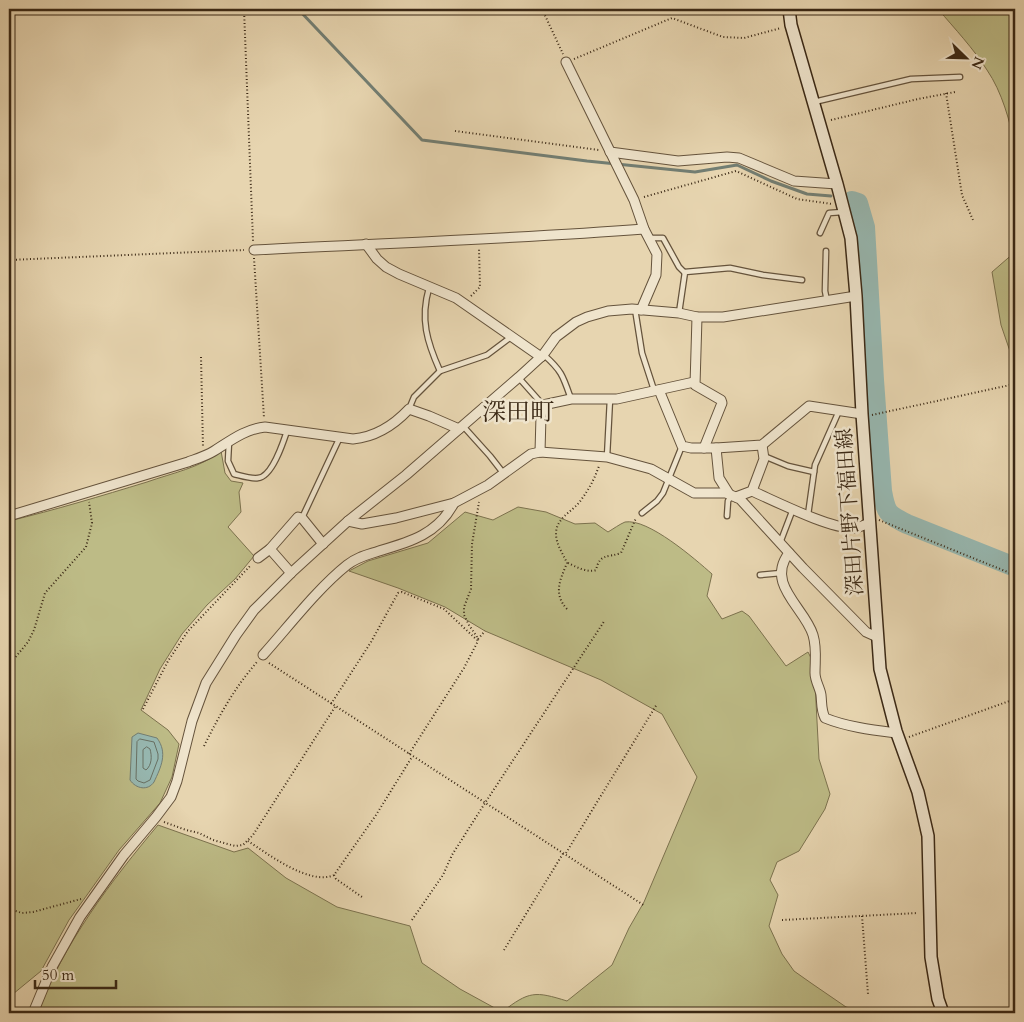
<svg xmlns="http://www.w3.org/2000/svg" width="1024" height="1022" viewBox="0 0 1024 1022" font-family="Cardo,'Noto Serif JP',serif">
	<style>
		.green { fill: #bdbb86; stroke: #7c724e }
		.water { fill: #97b8b1; stroke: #727e73 }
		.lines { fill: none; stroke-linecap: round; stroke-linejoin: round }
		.shore { stroke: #687063; stroke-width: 1 }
		.stream { stroke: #727e73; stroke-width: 3 }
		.river { stroke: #97b8b1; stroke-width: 20 }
		.service-casing { stroke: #65533c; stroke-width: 7 }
		.minor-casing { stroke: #65533c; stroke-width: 11 }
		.secondary-casing { stroke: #3a2815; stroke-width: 14 }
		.path { stroke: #3a2815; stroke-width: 2; stroke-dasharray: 1 2.5; stroke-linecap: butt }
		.service { stroke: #efe4cc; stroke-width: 4.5 }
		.minor { stroke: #efe4cc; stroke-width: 9 }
		.secondary { stroke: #efe4cc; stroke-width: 11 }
		.labels { text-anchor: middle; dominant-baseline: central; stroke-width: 5; stroke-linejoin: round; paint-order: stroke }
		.street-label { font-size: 21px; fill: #3a2815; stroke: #efe4cc }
		.quarter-label { font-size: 24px; fill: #3a2815; stroke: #efe4cc }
	</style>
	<rect width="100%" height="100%" fill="#e7d5b0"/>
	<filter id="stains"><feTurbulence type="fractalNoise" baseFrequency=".004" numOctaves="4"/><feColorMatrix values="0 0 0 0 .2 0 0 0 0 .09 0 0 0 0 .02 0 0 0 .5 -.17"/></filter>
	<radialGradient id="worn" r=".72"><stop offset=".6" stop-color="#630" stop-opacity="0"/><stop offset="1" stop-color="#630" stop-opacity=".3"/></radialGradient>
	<!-- green -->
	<g class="green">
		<path d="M938,9H1015V147C1010,121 1002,92 987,70C973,48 955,29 938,9Z"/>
		<path d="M1015,252V366L1001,325L992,272Z"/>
		<path d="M221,451L225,473L231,481L243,483L239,492L241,512L228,527L254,556L235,579L207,605L182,634L160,669L141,710L168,730L179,744L172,777L160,803L119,850L87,895L69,920L41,971L13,994H9V521C55,510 101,496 147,482C172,473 200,468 221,451Z"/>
		<path d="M518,507L546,512L575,524L595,523L608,532C613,529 620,524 625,522C648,518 695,559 712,574L707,596L722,619L742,611L749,616L786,666L808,652L811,658L815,683L819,759L830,794L825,809L799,851L777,862L770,880L778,895L769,926L782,954L794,971L811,983L846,1007L865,1012L896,1009L928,1013H38C62,945 112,880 158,825L234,852L248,848L286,878L337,907L410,926L422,963L460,989L502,1012C529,991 535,991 567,1001L612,965L629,928L644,902L697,777L662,714L601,680L485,631L445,607L398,588L349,571L368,561L428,543L465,512L493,520Z"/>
	</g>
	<!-- water -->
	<path class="water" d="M138,733L157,738C168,753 161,767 154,782C148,791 136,789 130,780L132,737Z"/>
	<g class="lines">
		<!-- shore -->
		<g class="shore">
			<path d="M140,739L154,742L158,754V759L150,780L144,783L138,781L136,779L137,742Z"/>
			<path d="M147,747L150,749C152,756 152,765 146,770L143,768V750Z"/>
		</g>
		<!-- stream -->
		<path class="stream" d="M298,9L422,140L587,161L695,172L737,165L771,181L807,194L831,196"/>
		<!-- river -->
		<path class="river" d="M852,201L858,203L865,227L874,380L882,491C886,513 887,514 907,524L1015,567"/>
		<defs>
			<g id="service">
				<path d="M814,102L911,79L960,77"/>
				<path d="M820,233L829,213L843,212"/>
				<path d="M650,238H663L679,267L685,273"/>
				<path d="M826,251L825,291L827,301"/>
				<path d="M429,288C420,319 427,342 440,371"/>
				<path d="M635,309L642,353L654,390"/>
				<path d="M679,313L685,272L730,268L763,275L802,280"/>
				<path d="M544,355C562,371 563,376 571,399"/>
				<path d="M519,378L543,405"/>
				<path d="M409,409L414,397L440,371L487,355L511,337"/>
				<path d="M463,426L490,456L504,474"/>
				<path d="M229,442L228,461L234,474C242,476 251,479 258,478C272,477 283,443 287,431"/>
				<path d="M764,456L788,466L814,472"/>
				<path d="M607,457L610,399"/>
				<path d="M642,513L657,501L663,493L682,446"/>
				<path d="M808,515L815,465L839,411"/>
				<path d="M727,516L728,501L731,496"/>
				<path d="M302,518L340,437"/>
				<path d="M780,543L793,509"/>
				<path d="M760,575L781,573"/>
			</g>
			<g id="minor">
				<path d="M566,62L634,200L644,229L657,254L656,275L641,310"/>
				<path d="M610,152L678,161L727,157L739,158L794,181L837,184"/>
				<path d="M366,244L377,259L386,267L399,274L456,298L541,357"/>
				<path d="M254,250C384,243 514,239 644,229"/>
				<path d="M697,317L695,385L721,400L722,403L704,448"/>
				<path d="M659,390L682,446L691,448H716L719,478L729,494"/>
				<path d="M716,448L762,445L809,406L862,414"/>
				<path d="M540,452L541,416L543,405L571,399H617L694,382"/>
				<path d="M752,491C775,501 832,530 855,528C861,527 865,525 870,522"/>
				<path d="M736,497L752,491L764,459L762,445"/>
				<path d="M9,516L188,462C196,459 206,456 214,451C230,441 245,429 265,427L353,439C375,437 394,425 409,409L429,416L459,429"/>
				<path d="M348,521L362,524L396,518L454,503L488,485L531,454L540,452L607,457L651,469L694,493H726L740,499L803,568L866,632L877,637"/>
				<path d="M789,553C765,584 805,608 813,635C817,648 815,660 815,673C815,681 820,688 821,695C822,704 821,710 825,718C847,727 873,730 897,733"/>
				<path d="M258,558L270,549"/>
				<path d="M291,573L270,549L298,517L302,518L323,544"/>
				<path d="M263,655C289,626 317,589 347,565C357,557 367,555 379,551C410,542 438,534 454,503"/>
				<path d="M33,1013L52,967L80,917L124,855L156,817L171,797L177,781L192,721L206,683L236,635L254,610L291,573L348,521L406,475L519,377L543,355L556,337L576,322L587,317L608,311L632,309L679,313L697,317H723L856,296"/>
			</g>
			<path id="secondary" d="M789,9L791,25L837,184L851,238L856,296L862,414L880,669L896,731L918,792L928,836L931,957L938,999L943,1013"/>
		</defs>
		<!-- service casing -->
		<use href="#service" class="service-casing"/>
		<!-- minor casing -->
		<use href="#minor" class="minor-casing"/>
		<!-- secondary casing -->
		<use href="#secondary" class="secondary-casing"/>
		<!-- path -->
		<g class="path">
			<path d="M244,9L253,241"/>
			<path d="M542,9L563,54"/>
			<path d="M574,59L672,18L723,37L744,38L781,28"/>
			<path d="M946,93L962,195L973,220"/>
			<path d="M831,120L918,99L955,92"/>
			<path d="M455,131L599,150"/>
			<path d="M644,197L736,171L797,199L832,204"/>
			<path d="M254,258L264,418"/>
			<path d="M9,260L244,250"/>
			<path d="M471,296L480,287L479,249"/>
			<path d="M201,357L203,447"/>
			<path d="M872,415L1015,384"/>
			<path d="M9,492L10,507"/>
			<path d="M879,520L1015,575"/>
			<path d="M568,563C576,567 588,573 596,570C600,553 607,558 621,553L636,518"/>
			<path d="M567,609C553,594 560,580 567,563C563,554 556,544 556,534C556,517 573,512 581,500C589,489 594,480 599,466"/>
			<path d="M478,639L485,631"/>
			<path d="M269,663L645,906"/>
			<path d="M9,665L28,642L34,630L45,593L86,547L92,523L89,502"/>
			<path d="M331,704L371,642L398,593L402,592L444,609L477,640"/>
			<path d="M143,709L168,661L188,631L251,565"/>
			<path d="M909,737L1015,699"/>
			<path d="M204,746C219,716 235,687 257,662"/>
			<path d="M409,754L464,668L478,641L477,637L469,625L464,615V607L471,589L472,544L479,502"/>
			<path d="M164,822L186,830L199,833L213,840L235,846L243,845L253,835L335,707"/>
			<path d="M248,841C268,854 310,886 334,875L376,815L412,757"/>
			<path d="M566,853L657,704"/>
			<path d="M334,875L336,879L362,897"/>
			<path d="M9,909L22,913L33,912L81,899"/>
			<path d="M862,916L868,994"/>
			<path d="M412,920L443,875L452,855L485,803L605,620"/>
			<path d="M782,920L918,913"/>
			<path d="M504,950L564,852"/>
		</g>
		<!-- service -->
		<use href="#service" class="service"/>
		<!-- minor -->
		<use href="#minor" class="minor"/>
		<!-- secondary -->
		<use href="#secondary" class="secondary"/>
	</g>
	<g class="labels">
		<!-- street labels -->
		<g class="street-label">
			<text transform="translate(850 512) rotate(-94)">深田片野下福田線</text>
		</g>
		<!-- quarter labels -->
		<g class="quarter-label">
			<text x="518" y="412">深田町</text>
		</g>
	</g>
	<!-- margin -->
	<rect width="1024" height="1022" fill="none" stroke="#e7d5b0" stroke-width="30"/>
	<rect x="10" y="10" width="1004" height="1002" fill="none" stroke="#3a2815" stroke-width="2.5"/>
	<rect x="15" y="15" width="994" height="992" fill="none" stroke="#3a2815"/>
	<!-- north arrow -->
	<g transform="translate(966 58) rotate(113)" stroke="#efe4cc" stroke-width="4" paint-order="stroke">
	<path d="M0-4L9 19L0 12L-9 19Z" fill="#3a2815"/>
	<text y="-8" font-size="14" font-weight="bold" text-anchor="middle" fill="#3a2815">N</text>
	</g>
	<!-- scale -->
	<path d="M35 980v8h81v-8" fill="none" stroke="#3a2815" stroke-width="2.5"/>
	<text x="42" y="980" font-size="15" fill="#3a2815" stroke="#efe4cc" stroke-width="4" paint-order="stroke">50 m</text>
	<rect width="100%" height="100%" filter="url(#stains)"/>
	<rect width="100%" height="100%" fill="url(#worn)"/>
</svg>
